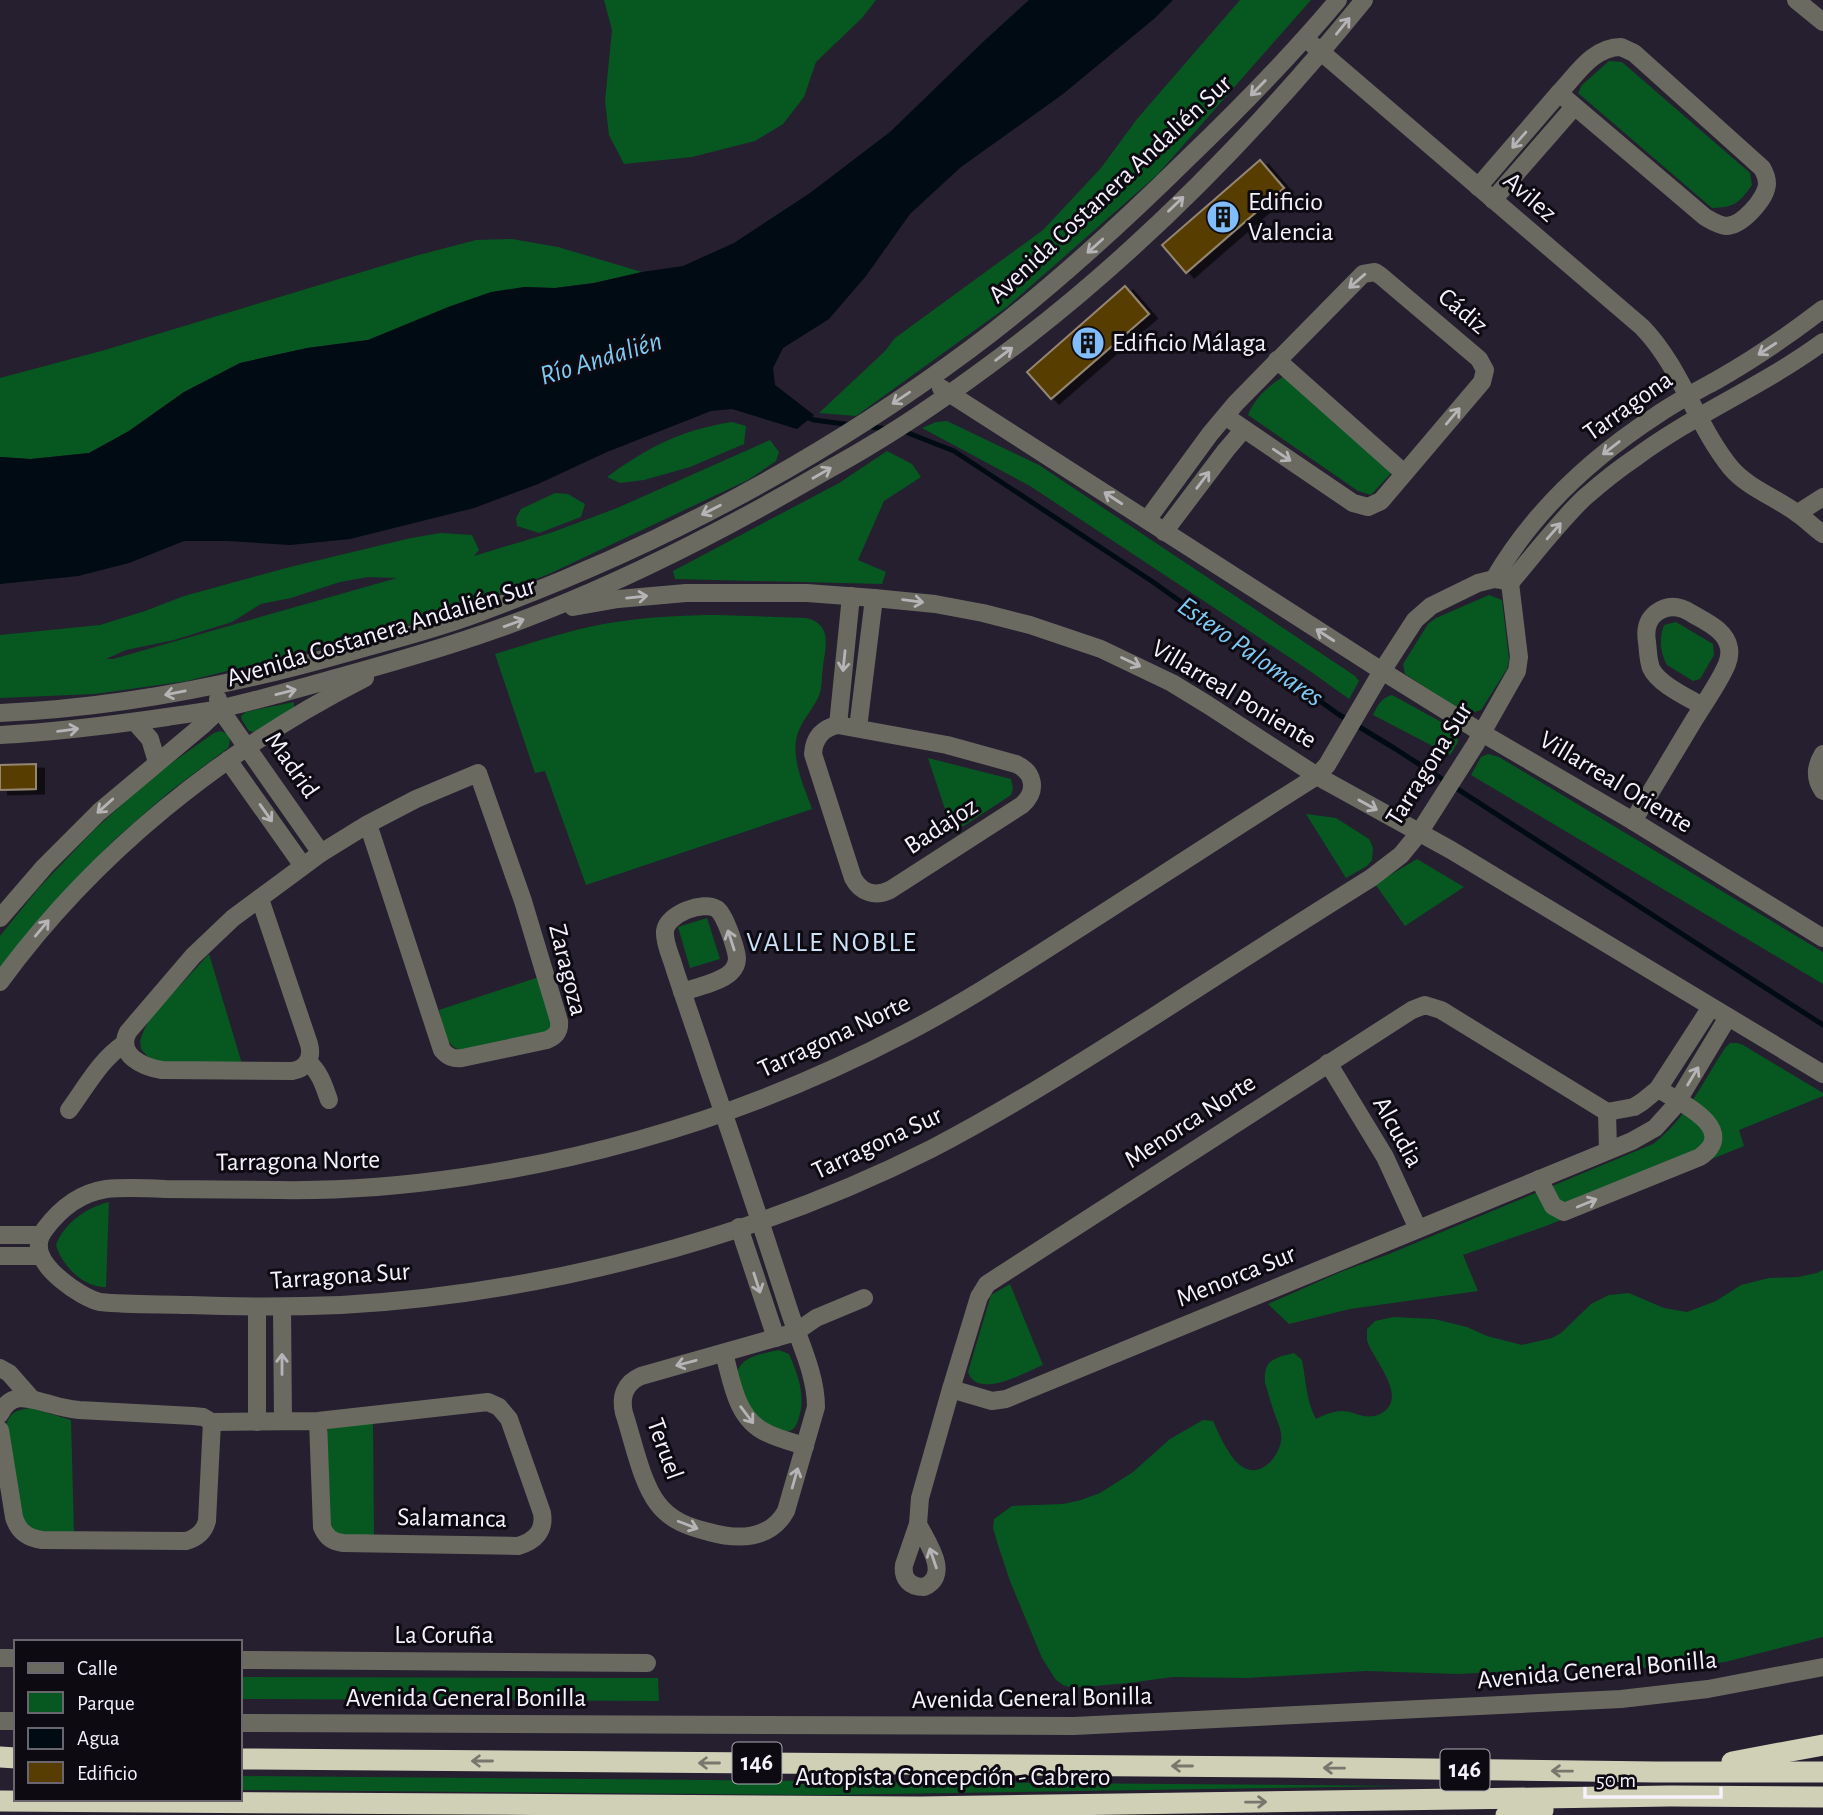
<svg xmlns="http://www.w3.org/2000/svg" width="1823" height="1815" viewBox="0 0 1823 1815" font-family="'Alegreya Sans',sans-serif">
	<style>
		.green { fill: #065820; fill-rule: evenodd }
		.water { fill: #010b13 }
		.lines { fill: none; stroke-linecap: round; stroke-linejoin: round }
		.stream { stroke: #010b13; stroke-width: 5 }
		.building { fill: #583d03; stroke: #938672; stroke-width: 2; filter: url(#shadow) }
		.minor { stroke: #6a6a61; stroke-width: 18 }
		.highway { stroke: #d0d0b7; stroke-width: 21 }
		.oneway { stroke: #b6b4b7 }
		.oneway2 { stroke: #78776d }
		.labels { text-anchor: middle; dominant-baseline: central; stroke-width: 6; stroke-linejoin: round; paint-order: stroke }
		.shield { fill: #0d0a12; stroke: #afacb6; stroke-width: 2 }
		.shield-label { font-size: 24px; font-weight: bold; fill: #f5f1fd }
		.street-label { font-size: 26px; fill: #f5f1fd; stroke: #0d0a12 }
		.poi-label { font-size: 26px; fill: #f5f1fd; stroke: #0d0a12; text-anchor: start }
		.water-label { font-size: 28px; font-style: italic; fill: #7fcaf3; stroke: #0d0a12 }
		.neighbourhood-label { font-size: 28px; letter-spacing: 2px; fill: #cce2f9; stroke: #0d0a12 }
	</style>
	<defs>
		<filter id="shadow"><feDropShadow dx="8" dy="4.5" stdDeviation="0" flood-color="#0009"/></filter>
	</defs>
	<rect width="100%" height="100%" fill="#251f30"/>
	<!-- green -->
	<g class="green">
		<path d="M604,0H876L862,18L816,62L804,97L783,124L755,141L692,157L624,164L609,135L605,101L612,30Z"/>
		<path d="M1240,0H1311L1157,175L1007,307L856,416L819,413L885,351L895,338L1043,230L1101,168L1137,119Z"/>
		<path d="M1609,61L1622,62L1750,173L1752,185C1738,204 1735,207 1712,208L1578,93L1582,85Z"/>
		<path d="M512,239L558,247L642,272L594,283L555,288L524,287L407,325L368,340L307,348L240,363L184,392L129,431L89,453L31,459L0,457V378L105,350L415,256L476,240Z"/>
		<path d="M1283,377L1393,471L1371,495L1358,491L1248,415C1253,400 1269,385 1283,377Z"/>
		<path d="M947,421L1039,465L1355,676L1359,681L1349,699L1310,671L1030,486L922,428L936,422Z"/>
		<path d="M732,422L746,426L744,444L690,467L644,480L620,483L607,477C648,447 681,430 732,422Z"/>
		<path d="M770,440L779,452L776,461L748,480L551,573L481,602L399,628L187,681L95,694L0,698V635L100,625L145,611L184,596L290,567L411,538L441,533L472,535L479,550L474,556L553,532L617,508ZM368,577L397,578L113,659H106L126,650L174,640L232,622L261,604L291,598L340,582Z"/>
		<path d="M887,451L912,464L921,477L884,501L858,560L886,572L882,584L675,579L673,571L839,483Z"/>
		<path d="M555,493L568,494L585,504L581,517L539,533L517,526L516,518L521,509Z"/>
		<path d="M1489,595L1502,600L1509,659L1507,669L1481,710L1467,714L1405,674L1403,664L1428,624L1436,618Z"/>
		<path d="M718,615L806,618C832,624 826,645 823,666C822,674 822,685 820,693C815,708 801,720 797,736C791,760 804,786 812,809L586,885L545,771L535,773L495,654C535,642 575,628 616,622C650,617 683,615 718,615Z"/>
		<path d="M1676,622L1713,644L1714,655L1700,679L1693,681L1667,665C1660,653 1659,638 1664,625Z"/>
		<path d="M1392,695L1454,729L1457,734L1458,742L1450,755L1373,715C1378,705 1381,698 1392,695Z"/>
		<path d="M294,702V707L254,732L249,731L242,720L241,716L246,712Z"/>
		<path d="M220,731C229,733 232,740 228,748L169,792L113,841L53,905L0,968V936L37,890L94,830L156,774L214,733Z"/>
		<path d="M1488,754L1499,757L1823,952V984L1471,775L1481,757Z"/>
		<path d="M928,758L1011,779L1013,789L1011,795L953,833Z"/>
		<path d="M1306,814L1336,818L1369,839L1371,843L1373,848L1372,860L1367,866L1346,878Z"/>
		<path d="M1417,859L1464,887L1405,926L1375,884Z"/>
		<path d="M707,918L720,959L690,968L678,927Z"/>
		<path d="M209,954L242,1064H164L147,1056L141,1049L140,1041L144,1030L150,1018Z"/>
		<path d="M539,977L553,1017L551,1031L460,1050C444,1045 443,1025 439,1010Z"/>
		<path d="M1730,1043H1737L1743,1045L1823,1093V1096L1739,1130L1744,1146L1546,1226L1463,1255L1478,1291L1350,1309L1289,1324L1268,1304L1343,1271L1389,1254L1653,1144C1686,1119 1703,1082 1725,1048Z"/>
		<path d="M109,1202L106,1287C84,1288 62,1266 56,1245C64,1223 87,1207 109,1202Z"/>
		<path d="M1823,1270V1637L1725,1662L1660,1668L1594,1667L1458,1674L1366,1671L1247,1678L1173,1677L1128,1683L1072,1688L1063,1685L1056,1680L1042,1658L1010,1581L998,1545L993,1528L994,1519L1012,1506L1063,1504L1081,1500L1100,1493L1133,1472L1170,1439L1203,1420L1213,1421C1222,1440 1240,1487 1268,1464C1274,1459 1280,1449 1281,1441C1283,1431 1276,1419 1273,1409C1270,1401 1268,1391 1265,1383C1263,1359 1275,1358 1294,1353L1302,1360C1306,1380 1306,1401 1316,1419C1324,1415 1333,1411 1342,1411C1355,1411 1365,1421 1380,1414C1411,1398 1372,1359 1367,1340C1367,1337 1367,1333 1367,1329L1375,1321L1394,1317L1434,1319L1467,1327L1487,1336L1522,1345L1552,1338L1561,1333L1591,1304L1609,1295L1629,1293L1664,1308L1687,1312L1716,1301L1741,1285L1769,1278L1798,1277L1817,1273Z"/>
		<path d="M1010,1284L1043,1365C1026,1372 977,1400 968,1372L991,1295Z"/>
		<path d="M779,1350L789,1354C799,1378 807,1398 797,1423C794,1431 788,1433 780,1430C773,1428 761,1423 756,1417C745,1404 742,1388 737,1372C743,1355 763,1354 779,1350Z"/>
		<path d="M31,1408L71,1420L74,1533C64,1533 36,1535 29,1530C17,1519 9,1451 5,1433C7,1414 14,1410 31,1408Z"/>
		<path d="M373,1420L374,1538L342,1537L330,1531L326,1433L330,1427Z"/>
		<path d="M240,1677L658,1678L659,1701L240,1699Z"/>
		<path d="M240,1776L1405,1786L825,1795L240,1790Z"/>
	</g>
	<!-- water -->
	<path class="water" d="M1029,0H1173L1155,18L1063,94L961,167L910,214L866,276L829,319L783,348L773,368L775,385L814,415L797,429L732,409L711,411L607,452L538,484L474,508L350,539L290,545L227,541H184L129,563L78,576L0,584V457L31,459L89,453L129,431L184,392L240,363L307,348L368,340L448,307L491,292L524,287L555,288L594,283L642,272L683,266L734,243L810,193L890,132L984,41Z"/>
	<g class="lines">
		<!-- stream -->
		<g class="stream">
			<path d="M803,416L814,420L852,425"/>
			<path d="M865,426L887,429"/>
			<path d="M903,431L954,451L1153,582L1338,714L1394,748L1823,1025"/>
		</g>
	</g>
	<!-- building -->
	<g class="building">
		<path d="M1260,160L1284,188L1186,273L1162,245Z"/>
		<path d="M1125,286L1149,314L1051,399L1027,372Z"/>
		<path d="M36,764V789L0,790V765Z"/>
	</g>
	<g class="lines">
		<!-- minor -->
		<g class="minor">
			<path d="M1796,0L1823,22"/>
			<path d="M1313,45L1642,327C1681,367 1696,425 1731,468C1748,488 1777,498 1798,514C1807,520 1814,528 1823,534"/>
			<path d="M1621,47L1634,53L1762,168C1765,173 1767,177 1767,184C1766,199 1742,226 1726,226C1718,225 1712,221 1705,217L1559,93C1577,74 1593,47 1621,47Z"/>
			<path d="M1478,187L1559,93"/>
			<path d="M1493,200L1574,107"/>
			<path d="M1277,360L1404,473"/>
			<path d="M941,388L1382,671L1482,733L1633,821L1823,938"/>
			<path d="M1798,513L1823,497"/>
			<path d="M1147,520L1210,434L1236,403L1363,274L1375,272L1381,276L1479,359L1485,370L1482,382L1381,501L1368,507L1353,503L1225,416"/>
			<path d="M1164,532L1226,450L1244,429"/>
			<path d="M1494,579L1502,580L1510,583L1519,657L1517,671L1475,745L1419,833L1401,855L1371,878C1299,923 1227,969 1156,1015C1082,1062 1008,1109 931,1149C753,1239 540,1294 341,1305C290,1307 240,1307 189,1305C160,1304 129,1305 100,1302C80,1297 36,1267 39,1243C39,1237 42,1234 45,1229C60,1209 80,1193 106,1189C125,1187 146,1188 165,1189C203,1189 240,1190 278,1190C340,1191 403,1186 464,1177C618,1154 767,1106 904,1034C966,1002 1025,963 1083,926C1161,876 1239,825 1317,776L1327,765L1382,671L1415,620L1431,606L1478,583Z"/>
			<path d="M1494,579C1534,510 1591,458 1657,415C1676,402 1697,391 1717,380C1754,359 1789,335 1823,309"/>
			<path d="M1510,583C1534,555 1557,524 1584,498C1600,484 1617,470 1635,458C1694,414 1763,386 1823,342"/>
			<path d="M573,607L618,599L686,593H807L874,598L935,604L983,613L1030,625L1101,649L1172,683L1208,705L1317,776L1451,850L1823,1074"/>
			<path d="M218,699L220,709L321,853"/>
			<path d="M0,713C117,708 234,685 346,653C391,640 437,629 481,612C655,548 821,460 969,350C1047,292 1118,227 1187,159C1240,108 1291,56 1338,0"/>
			<path d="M135,722L150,739L157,762"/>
			<path d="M838,725L947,745L1016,764C1034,772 1038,791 1022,805L890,890C875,897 861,893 853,878L813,754C814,738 822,728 838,725Z"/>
			<path d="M838,725L851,596"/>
			<path d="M858,728L874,598"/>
			<path d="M0,735C56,732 112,725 167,717C186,714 204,712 223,708C267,698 311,685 354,673C418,655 483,636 545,611C636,575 725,529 810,480C829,469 848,459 866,448C921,416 973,378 1024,339C1148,243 1265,122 1364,0"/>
			<path d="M1823,754C1815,767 1814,778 1823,791"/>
			<path d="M228,760L303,866"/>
			<path d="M1633,821C1654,787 1674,753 1694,720C1705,702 1719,683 1727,664C1729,659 1730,654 1729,648C1726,630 1706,622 1691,613C1680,606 1668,604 1656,613C1647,620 1645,630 1647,642C1648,650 1648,660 1651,668C1658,684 1687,697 1702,706"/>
			<path d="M260,899L309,1044C313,1058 306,1069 292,1071L162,1070C143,1067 116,1055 128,1032L193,956L233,918L321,853L368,824L416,799L478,773L523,901L559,1021C560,1031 557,1036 547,1040L462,1058C453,1059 448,1057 442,1050L368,824"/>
			<path d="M0,918L45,866L99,812L204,724L220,709"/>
			<path d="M0,982C94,853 223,750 365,678"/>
			<path d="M682,992C695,988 723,981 731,972C735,968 737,963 737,958C736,948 725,915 717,909C703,900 667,914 665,931C664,943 671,956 674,967C685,1001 697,1034 708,1068C736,1149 763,1229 789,1310C799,1341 816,1374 816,1407L786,1511C770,1540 738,1540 709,1532C689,1527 671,1521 658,1504C641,1482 633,1440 624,1413C620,1396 625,1383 641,1376L796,1332L816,1318L864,1298"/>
			<path d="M308,1062C320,1072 324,1086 329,1100"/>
			<path d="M1328,1063L1385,1157L1418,1229"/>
			<path d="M69,1110C86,1087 100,1060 124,1044"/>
			<path d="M1607,1112L1634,1107L1642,1102L1658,1089L1711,1007"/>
			<path d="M1607,1112L1608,1150"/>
			<path d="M1539,1179L1553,1206L1564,1212L1700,1157C1740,1129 1680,1102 1658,1089"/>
			<path d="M739,1227L776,1338"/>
			<path d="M0,1235H41"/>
			<path d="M0,1256H41"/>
			<path d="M282,1307L283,1421"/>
			<path d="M724,1353C732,1382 736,1419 767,1433C779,1439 792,1442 805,1446"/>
			<path d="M0,1368L9,1373L31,1398"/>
			<path d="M951,1389L992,1401L1006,1399L1632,1141L1655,1128L1674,1107L1728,1017"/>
			<path d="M0,1414C11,1390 30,1399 50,1404C60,1407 69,1409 79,1410L193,1416L203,1417L212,1422L318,1421L488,1402L499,1407L509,1419L542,1513C545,1531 535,1541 518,1546L343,1543C332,1542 326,1537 322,1527L318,1421"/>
			<path d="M257,1422V1307"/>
			<path d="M0,1430L14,1517C18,1531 27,1538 42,1540L186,1541C197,1538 204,1532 207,1521L212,1422"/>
			<path d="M918,1524C926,1541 952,1575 924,1587C910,1587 902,1579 904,1565L918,1524L920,1498L951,1389L979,1297L987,1284L1412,1010L1425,1005L1441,1010L1607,1112"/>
			<path d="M0,1658H16"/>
			<path d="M240,1660L647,1663"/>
			<path d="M0,1721H16"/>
			<path d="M240,1723L1074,1726L1621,1699L1708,1689L1823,1667"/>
		</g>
		<!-- highway -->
		<g class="highway">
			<path d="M0,1757L16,1758"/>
			<path d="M240,1759L1275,1767L1655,1772H1823"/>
			<path d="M1732,1762L1823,1745"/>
			<path d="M0,1801L920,1807L1670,1796L1823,1797"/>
			<path d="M1506,1815L1543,1810"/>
		</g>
	</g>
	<!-- one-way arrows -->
	<defs><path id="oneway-shaft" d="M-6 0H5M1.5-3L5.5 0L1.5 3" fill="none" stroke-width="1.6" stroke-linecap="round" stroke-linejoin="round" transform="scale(1.75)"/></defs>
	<g class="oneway">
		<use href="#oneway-shaft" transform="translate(1343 26) rotate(-51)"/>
		<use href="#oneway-shaft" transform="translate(1258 88) rotate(134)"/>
		<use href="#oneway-shaft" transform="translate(1519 140) rotate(131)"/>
		<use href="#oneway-shaft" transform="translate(1176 204) rotate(-44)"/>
		<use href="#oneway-shaft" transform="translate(1095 246) rotate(138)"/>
		<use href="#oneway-shaft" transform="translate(1357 281) rotate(139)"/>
		<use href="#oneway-shaft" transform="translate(1767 349) rotate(147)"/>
		<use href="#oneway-shaft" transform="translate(1004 354) rotate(-37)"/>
		<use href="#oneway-shaft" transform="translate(901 398) rotate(146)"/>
		<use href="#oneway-shaft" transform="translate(1453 416) rotate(-50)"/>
		<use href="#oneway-shaft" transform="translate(1611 448) rotate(142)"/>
		<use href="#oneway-shaft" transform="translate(1282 455) rotate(34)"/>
		<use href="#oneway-shaft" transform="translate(822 473) rotate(-30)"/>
		<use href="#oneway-shaft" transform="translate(1203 480) rotate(-53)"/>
		<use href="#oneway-shaft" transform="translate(1113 498) rotate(-147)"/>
		<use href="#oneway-shaft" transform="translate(711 510) rotate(153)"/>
		<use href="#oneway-shaft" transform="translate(1554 531) rotate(-49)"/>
		<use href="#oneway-shaft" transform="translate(637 597) rotate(-6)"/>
		<use href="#oneway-shaft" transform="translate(913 601) rotate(7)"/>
		<use href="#oneway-shaft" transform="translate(514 623) rotate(-20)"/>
		<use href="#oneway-shaft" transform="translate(1325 635) rotate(-147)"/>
		<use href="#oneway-shaft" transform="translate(844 661) rotate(96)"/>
		<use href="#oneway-shaft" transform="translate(1131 662) rotate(25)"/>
		<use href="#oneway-shaft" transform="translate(286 692) rotate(-14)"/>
		<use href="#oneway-shaft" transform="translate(175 693) rotate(169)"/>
		<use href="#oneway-shaft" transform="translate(68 730) rotate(-7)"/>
		<use href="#oneway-shaft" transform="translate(1368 805) rotate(29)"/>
		<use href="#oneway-shaft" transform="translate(105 806) rotate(138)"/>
		<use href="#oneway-shaft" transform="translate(266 813) rotate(55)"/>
		<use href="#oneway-shaft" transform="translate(42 928) rotate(-50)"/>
		<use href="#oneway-shaft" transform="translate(731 940) rotate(-108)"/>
		<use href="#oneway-shaft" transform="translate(1693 1076) rotate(-59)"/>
		<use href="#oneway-shaft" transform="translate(1587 1203) rotate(-22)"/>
		<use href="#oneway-shaft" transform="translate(757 1283) rotate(72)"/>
		<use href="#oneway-shaft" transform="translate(686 1363) rotate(165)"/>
		<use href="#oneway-shaft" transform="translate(282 1364) rotate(-90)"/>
		<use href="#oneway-shaft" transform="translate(747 1415) rotate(53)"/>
		<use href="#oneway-shaft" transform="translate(795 1478) rotate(-74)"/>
		<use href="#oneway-shaft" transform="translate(688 1525) rotate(21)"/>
		<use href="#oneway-shaft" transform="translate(933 1558) rotate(-109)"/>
	</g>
	<g class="oneway2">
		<use href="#oneway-shaft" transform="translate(482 1761) rotate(-180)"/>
		<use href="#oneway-shaft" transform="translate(709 1763) rotate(-180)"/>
		<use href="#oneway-shaft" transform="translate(1182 1766) rotate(-180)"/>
		<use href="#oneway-shaft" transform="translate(1334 1768) rotate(-179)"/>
		<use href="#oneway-shaft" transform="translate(1562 1771) rotate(-179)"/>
		<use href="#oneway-shaft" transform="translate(1256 1802) rotate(-1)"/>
	</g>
	<!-- icons -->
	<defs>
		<symbol id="building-disc" viewBox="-11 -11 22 22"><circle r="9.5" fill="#80bdfa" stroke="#0d0a12"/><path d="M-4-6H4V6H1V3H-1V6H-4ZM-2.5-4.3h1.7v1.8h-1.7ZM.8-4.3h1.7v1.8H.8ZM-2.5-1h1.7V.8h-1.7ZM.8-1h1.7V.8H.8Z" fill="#111"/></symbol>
	</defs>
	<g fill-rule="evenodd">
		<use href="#building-disc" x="1204" y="198" width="38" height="38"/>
		<use href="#building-disc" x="1069" y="324" width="38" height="38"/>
	</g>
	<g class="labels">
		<!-- shield labels -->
		<g class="shield">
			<rect x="732.5" y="1742.5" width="49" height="41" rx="5"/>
			<rect x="1440.5" y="1749.5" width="49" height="41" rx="5"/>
		</g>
		<g class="shield-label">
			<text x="757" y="1763">146</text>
			<text x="1465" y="1770">146</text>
		</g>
		<!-- street labels -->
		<g class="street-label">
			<text transform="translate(1110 189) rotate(-43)">Avenida Costanera Andalién Sur</text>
			<text transform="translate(1530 197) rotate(41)">Avilez</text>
			<text transform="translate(1463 311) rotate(40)">Cádiz</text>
			<text transform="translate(1628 406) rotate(-35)">Tarragona</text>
			<text transform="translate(381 632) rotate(-17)">Avenida Costanera Andalién Sur</text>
			<text transform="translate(1234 694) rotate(31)">Villarreal Poniente</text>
			<text transform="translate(1429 764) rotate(-58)">Tarragona Sur</text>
			<text transform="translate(292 765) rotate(55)">Madrid</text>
			<text transform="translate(1616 782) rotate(31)">Villarreal Oriente</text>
			<text transform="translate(941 826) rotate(-33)">Badajoz</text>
			<text transform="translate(568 970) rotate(76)">Zaragoza</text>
			<text transform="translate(834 1036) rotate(-25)">Tarragona Norte</text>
			<text transform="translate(1190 1121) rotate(-33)">Menorca Norte</text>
			<text transform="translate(1398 1132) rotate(61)">Alcudia</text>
			<text transform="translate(877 1143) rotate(-25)">Tarragona Sur</text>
			<text transform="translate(298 1161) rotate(-1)">Tarragona Norte</text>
			<text transform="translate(340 1276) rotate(-4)">Tarragona Sur</text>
			<text transform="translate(1236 1276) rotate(-22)">Menorca Sur</text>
			<text transform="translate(665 1449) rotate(70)">Teruel</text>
			<text transform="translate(452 1518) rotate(1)">Salamanca</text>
			<text x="444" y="1635">La Coruña</text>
			<text transform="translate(1597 1670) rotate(-5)">Avenida General Bonilla</text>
			<text x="466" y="1698">Avenida General Bonilla</text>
			<text transform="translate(1032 1698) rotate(-1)">Avenida General Bonilla</text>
			<text x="953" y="1777">Autopista Concepción - Cabrero</text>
		</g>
		<!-- poi labels -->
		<g class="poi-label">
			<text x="1248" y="202">Edificio<tspan x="1248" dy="30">Valencia</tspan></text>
			<text x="1112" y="343">Edificio Málaga</text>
		</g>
		<!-- water labels -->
		<g class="water-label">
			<text transform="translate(601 359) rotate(-17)">Río Andalién</text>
			<text transform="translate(1250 652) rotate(35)">Estero Palomares</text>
		</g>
		<!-- neighbourhood labels -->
		<g class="neighbourhood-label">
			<text x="832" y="943">VALLE NOBLE</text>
		</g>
	</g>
	<!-- legend -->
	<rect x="14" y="1640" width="228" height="161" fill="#0d0a12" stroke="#6a6670" stroke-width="2"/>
	<rect x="28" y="1663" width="35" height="10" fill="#6a6a61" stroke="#6a6670" stroke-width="2"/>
	<text x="77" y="1675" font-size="21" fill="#f5f1fd">Calle</text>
	<rect x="28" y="1692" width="35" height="21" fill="#065820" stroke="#6a6670" stroke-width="2"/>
	<text x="77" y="1710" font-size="21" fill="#f5f1fd">Parque</text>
	<rect x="28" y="1728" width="35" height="21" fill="#010b13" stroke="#6a6670" stroke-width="2"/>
	<text x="77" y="1745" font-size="21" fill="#f5f1fd">Agua</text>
	<rect x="28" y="1762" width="35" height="21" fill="#583d03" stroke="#6a6670" stroke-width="2"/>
	<text x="77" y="1780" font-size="21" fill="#f5f1fd">Edificio</text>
	<!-- scale -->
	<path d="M1585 1787v10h136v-10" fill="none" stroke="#f5f1fd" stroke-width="3.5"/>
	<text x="1596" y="1787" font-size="21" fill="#f5f1fd" stroke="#0d0a12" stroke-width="5" paint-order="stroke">50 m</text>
</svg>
